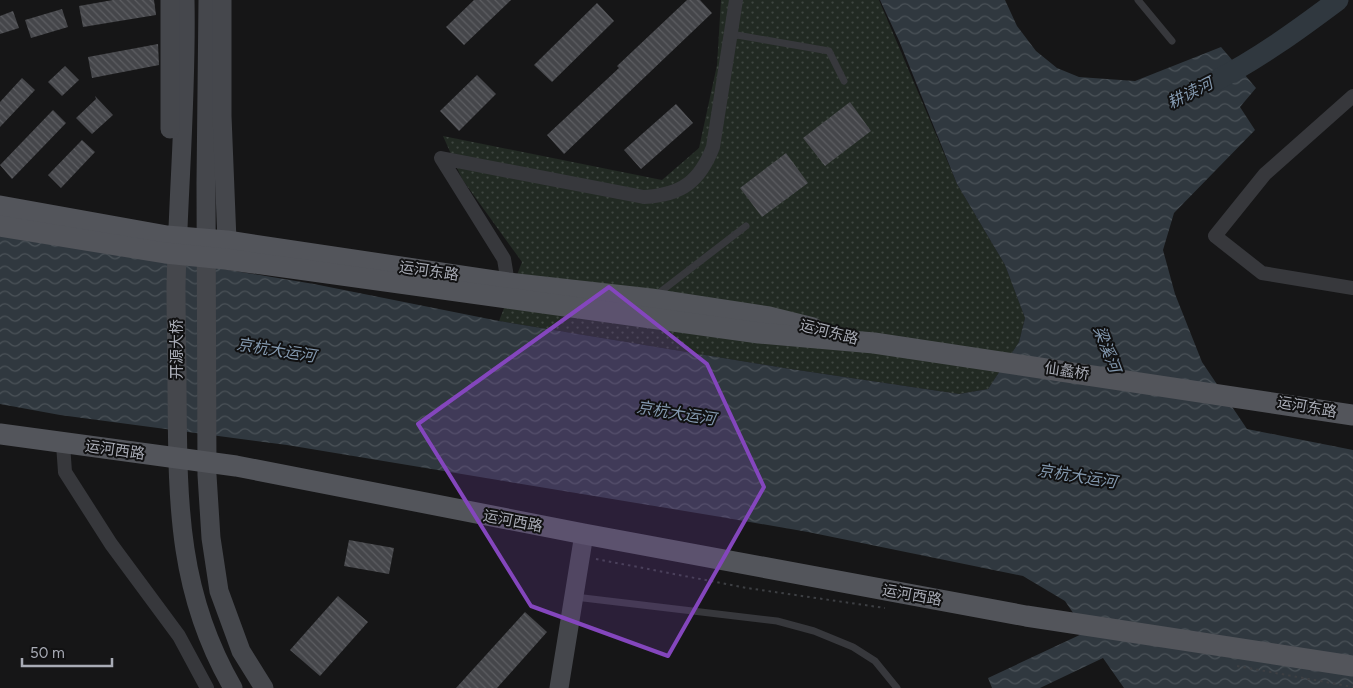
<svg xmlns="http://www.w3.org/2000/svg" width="1353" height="688" viewBox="0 0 1353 688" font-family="Figtree,'Noto Sans SC',sans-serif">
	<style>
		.green { fill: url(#green-dots) }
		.water { fill: url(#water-waves) }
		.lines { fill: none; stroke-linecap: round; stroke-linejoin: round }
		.river { stroke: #30383f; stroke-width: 21 }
		.building { fill: url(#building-back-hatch) }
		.path { stroke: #3d3f43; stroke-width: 2; stroke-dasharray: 2.5 4; stroke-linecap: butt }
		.service { stroke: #37383c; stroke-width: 7 }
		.minor { stroke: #37383c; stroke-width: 14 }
		.secondary { stroke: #45474c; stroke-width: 19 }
		.primary { stroke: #53555b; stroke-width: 21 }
		.marked { fill: #8446bd; fill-opacity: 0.2; stroke: #8446bd; stroke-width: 4; stroke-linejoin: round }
		.labels { text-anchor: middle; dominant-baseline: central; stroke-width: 4; stroke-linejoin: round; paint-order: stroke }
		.street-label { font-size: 15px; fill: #a9acb6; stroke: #111112 }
		.water-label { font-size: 16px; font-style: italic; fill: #8398ae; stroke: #111112 }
	</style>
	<defs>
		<pattern id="green-dots" width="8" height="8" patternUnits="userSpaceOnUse" patternTransform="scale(1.25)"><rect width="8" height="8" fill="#222a23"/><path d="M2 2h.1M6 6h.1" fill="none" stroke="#3f4641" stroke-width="1.8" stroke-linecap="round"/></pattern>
		<pattern id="water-waves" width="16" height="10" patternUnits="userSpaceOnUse" patternTransform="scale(1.25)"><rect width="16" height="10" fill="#30383f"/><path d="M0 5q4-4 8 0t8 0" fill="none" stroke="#4b5258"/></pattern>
		<pattern id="building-back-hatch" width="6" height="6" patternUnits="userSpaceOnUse" patternTransform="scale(1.25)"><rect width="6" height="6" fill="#45464a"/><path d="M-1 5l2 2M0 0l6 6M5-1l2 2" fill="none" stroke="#5d5e62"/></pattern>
	</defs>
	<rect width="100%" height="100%" fill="#161617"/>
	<!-- green -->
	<path class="green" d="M721,0H879L957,184L1005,265L1025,318L1019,342L988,389L959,394L784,368L499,321L522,262L462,179L443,136L662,180L699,148L717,65Z"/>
	<!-- water -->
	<path class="water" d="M880,0H1005L1017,26L1036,51L1057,68L1079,77L1135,81L1221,47L1256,88L1240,107L1255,130L1174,213L1163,250L1175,294L1202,362L1247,429L1353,450V688H1124L1103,658L1040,688H992L988,678L1086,632L1065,601L1023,576L808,532L721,517L287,445L60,415L0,404V232L314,284L499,321L784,368L959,394L988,389L1019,342L1025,318L1005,265L957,184L900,43Z"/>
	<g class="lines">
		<!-- river -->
		<path class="river" d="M1213,82C1258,59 1298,30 1338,0"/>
	</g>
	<!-- building -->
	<g class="building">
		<path d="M113,0H154L156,15L83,27L79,6Z"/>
		<path d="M474,0H511L464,45L446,27Z"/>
		<path d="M687,0H700L712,13L564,154L547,135L619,68L617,66Z"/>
		<path d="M597,3L614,21L552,82L534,65Z"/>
		<path d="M62,9L68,27L31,38L25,20Z"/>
		<path d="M13,11L19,28L0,34V16Z"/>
		<path d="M158,44L159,65L92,78L88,57Z"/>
		<path d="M65,66L79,80L62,96L48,82Z"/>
		<path d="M477,75L496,94L459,131L440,111Z"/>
		<path d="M22,78L35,90L0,127V102Z"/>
		<path d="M95,96L113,115L92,134L76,118L96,99Z"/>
		<path d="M850,102L871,131L825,166L803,138Z"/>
		<path d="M676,104L693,123L641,169L624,150Z"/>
		<path d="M53,110L66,123L12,179L0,165Z"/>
		<path d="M82,140L95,152L61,188L48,175Z"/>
		<path d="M786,153L808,183L762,217L740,188Z"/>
		<path d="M349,540L394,548L389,574L344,566Z"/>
		<path d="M338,596L368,622L320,676L290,650Z"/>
		<path d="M525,612L547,632L497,688H456Z"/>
	</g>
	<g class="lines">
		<!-- path -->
		<g class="path">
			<path d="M596,559L747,588L885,608"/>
			<path d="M1237,666L1353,687"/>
		</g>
		<!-- service -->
		<g class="service">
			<path d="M1138,0L1172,41"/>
			<path d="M731,34L829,51L844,81"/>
			<path d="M655,296L746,226"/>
			<path d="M575,597L777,621L814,631L853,647L875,661L897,688"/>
		</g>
		<!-- minor -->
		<g class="minor">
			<path d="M1353,96L1265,174L1215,236L1262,273L1353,288"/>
			<path d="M508,283L504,259L441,158L644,197C682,195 700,181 713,147L736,0"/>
			<path d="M63,444L65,472L111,544L179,636L207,688"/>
		</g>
		<!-- secondary -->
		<g class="secondary">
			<path d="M185,0C187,96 178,191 176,287C176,320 177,355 177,388C178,498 176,590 233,688"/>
			<path d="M208,0L206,183L207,475L211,538L219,591L241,651L264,688"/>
			<path d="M222,0V116L227,241"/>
			<path d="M170,129V0"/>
			<path d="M559,688L584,534"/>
		</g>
		<!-- primary -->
		<g class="primary">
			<path d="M0,206L167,236L227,241L508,283L651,299L769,317L813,328"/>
			<path d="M0,226L165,253L225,259L759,333L874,343L1353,415"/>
			<path d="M0,434L236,466L584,534L1026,616L1353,666"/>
		</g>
	</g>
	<!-- marked area -->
	<path class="marked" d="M609,287L707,364L764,487L668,656L531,606L418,424Z"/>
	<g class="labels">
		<!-- street labels -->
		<g class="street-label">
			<text transform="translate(429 271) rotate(8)">运河东路</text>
			<text transform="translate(829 332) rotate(14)">运河东路</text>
			<text transform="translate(177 349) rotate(-90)">开源大桥</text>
			<text transform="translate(1067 371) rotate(8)">仙蠡桥</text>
			<text transform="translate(1307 407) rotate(10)">运河东路</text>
			<text transform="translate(115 450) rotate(8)">运河西路</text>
			<text transform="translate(513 521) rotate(11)">运河西路</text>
			<text transform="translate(912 595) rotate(10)">运河西路</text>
		</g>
		<!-- water labels -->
		<g class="water-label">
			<text transform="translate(1190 93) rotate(-27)">耕读河</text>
			<text transform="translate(1107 349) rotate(69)">梁溪河</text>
			<text transform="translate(276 350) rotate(9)">京杭大运河</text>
			<text transform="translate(676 413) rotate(9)">京杭大运河</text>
			<text transform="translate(1077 476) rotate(9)">京杭大运河</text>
		</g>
	</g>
	<!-- scale -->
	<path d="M22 658v8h90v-8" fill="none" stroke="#a9acb6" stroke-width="2.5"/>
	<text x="30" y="658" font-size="15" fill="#a9acb6" stroke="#111112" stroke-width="4" paint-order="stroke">50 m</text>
</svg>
